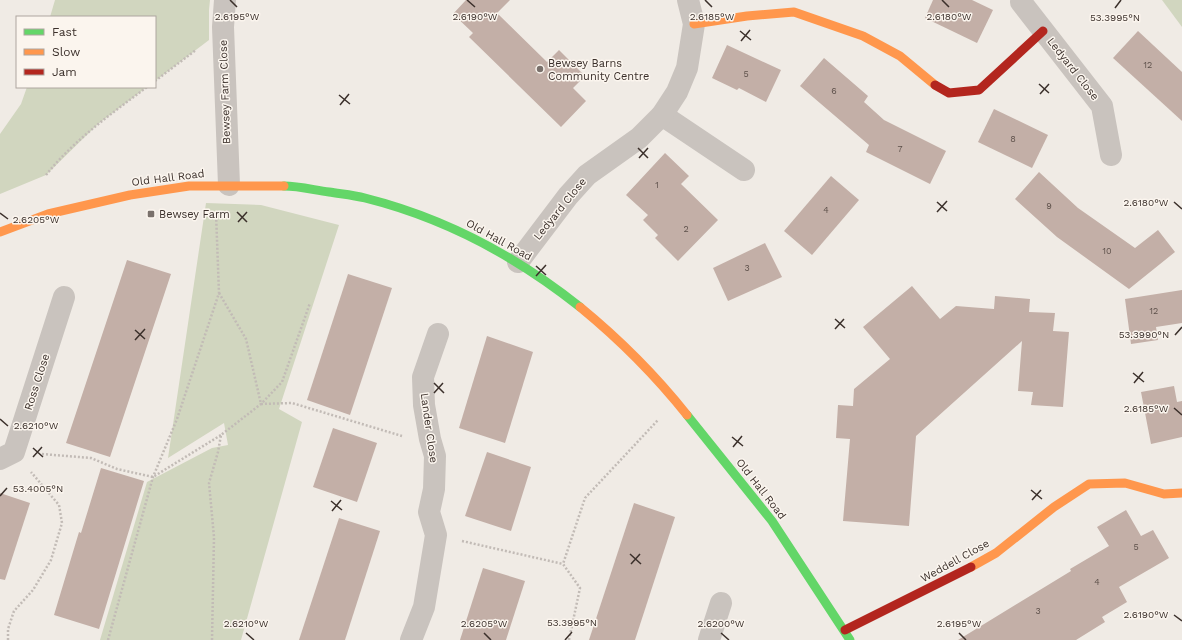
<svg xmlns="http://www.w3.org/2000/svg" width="1182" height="640" viewBox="0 0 1182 640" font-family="'Work Sans',sans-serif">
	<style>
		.green { fill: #d1d6bf }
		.building { fill: #c3afa7 }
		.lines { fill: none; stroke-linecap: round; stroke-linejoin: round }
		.path { stroke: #c2bbb6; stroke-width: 2.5; stroke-dasharray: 2 2; stroke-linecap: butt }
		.street { stroke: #c9c3be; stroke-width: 22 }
		.fast { stroke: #63d668; stroke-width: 9 }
		.slow { stroke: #ff974d; stroke-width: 9 }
		.jam { stroke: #b3261e; stroke-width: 9 }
		.ticks { fill: none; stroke: #3b302b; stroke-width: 1.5 }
		.poi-dot { fill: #7a716c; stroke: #fbf5ee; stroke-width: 1.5 }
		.labels { text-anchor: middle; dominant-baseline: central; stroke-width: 3; stroke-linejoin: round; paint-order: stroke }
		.number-label { font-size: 9px; fill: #5d504a }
		.poi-label { font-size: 11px; fill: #3b302b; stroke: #fbf5ee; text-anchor: start }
		.street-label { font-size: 11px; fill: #3b302b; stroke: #fbf5ee }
		.ticks-label { font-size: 10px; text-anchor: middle; fill: #3b302b; stroke: #fbf5ee; stroke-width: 3; stroke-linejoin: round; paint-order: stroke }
	</style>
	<rect width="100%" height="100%" fill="#f0ebe5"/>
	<!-- green -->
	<g class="green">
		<path d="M55,0H210L209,10V40L155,81V17H50Z"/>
		<path d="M1162,0H1182V27Z"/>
		<path d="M27,87H147L98,124L46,175L0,194V134L21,104Z"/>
		<path d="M206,203L261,205L339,225L279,409L302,422L241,640H100L147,482L212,448L228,445L224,423L168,458Z"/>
	</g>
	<!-- building -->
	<g class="building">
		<path d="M466,0H510L497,13L547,62L559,50L585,76L573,88L586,101L561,127L469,37L473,33L453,14Z"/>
		<path d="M933,0H972L993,10L977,43L925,18Z"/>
		<path d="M1138,31L1182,72V121L1113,58Z"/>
		<path d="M727,45L781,70L766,102L739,88L737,90L712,78Z"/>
		<path d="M824,58L868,96L864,102L884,120L946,151L930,184L866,152L869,145L800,86Z"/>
		<path d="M994,109L1048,135L1032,168L978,142Z"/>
		<path d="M665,153L689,176L681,184L718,220L678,261L655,238L658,235L643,220L648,215L626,195Z"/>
		<path d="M1039,172L1078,208L1135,248L1158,230L1175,252L1129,289L1057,237L1015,199Z"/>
		<path d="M831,176L859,200L812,255L784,231Z"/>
		<path d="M765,243L782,277L728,301L713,268Z"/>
		<path d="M127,260L171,274L110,457L66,443Z"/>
		<path d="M348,274L392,288L350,415L307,400Z"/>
		<path d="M912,286L940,319L956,306L994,309L995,296L1030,299L1029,312L1055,313L1053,331L1069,332L1063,407L1031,405L1033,392L1018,391L1022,341L916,436L909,526L843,521L850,439L836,438L838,405L853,406L854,389L890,359L863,327Z"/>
		<path d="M1182,290V323L1156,327L1158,340L1131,344L1125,299Z"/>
		<path d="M487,336L533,352L505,443L459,428Z"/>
		<path d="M1174,386L1177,402L1182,401V437L1151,444L1141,392Z"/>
		<path d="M333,428L377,443L357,502L313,487Z"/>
		<path d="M487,452L531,467L511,531L465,516Z"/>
		<path d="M101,468L144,481L99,629L54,615L79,532L81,533Z"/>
		<path d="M0,493L30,503L5,580L0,579Z"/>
		<path d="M634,503L675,517L635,640H589Z"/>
		<path d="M1126,510L1141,536L1153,530L1169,558L1119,587L1127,602L1102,617L1105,622L1076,640H958L1071,571L1070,569L1109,546L1097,527Z"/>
		<path d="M339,518L380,531L345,640H299Z"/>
		<path d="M483,568L525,581L506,640H460Z"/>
	</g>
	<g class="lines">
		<!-- path -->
		<g class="path">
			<path d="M155,81L196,50"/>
			<path d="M46,175C74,140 111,114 147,87"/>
			<path d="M219,293L246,339L261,404L292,403L402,436"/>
			<path d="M42,454L91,458L117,469L153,477L221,435"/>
			<path d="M462,541L563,564"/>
			<path d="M8,640V629L14,611L33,590L51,560L62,523L59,505L31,472"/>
			<path d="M108,640L153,477L177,419L219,293L216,213"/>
			<path d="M212,640L214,537L209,483L218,452L221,435L261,404L282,382L310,303"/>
			<path d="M569,640L580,588L563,564L585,498L658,420"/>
		</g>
		<!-- street -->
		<g class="street">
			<path d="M225,0L223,27L229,185"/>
			<path d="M1021,2L1102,106L1111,155"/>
			<path d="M662,115L744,170"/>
			<path d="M518,262L568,196L587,175L639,138L662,115L677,92L687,68L694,24L688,0"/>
			<path d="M0,459L14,452L64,297"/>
			<path d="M411,640L424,607L436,535L429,512L434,489L435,456L430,439L424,405L423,377L438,334"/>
			<path d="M709,640L721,603"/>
		</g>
		<!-- fast -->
		<g class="fast">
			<path d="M284,186C299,186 314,190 329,192C341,194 353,195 365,198C445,218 516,256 580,307"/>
			<path d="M687,415L772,521L850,640"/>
		</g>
		<!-- slow -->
		<g class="slow">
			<path d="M694,24L747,16L794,12L863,36L900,56L935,85"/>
			<path d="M0,232L48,214L130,195L189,186H284"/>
			<path d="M580,307C619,339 656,376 687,415"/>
			<path d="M971,567L996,553L1054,507L1089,484L1125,483L1164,494L1182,493"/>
		</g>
		<!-- jam -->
		<g class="jam">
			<path d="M935,85L949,93L979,90L1043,31"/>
			<path d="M845,630L971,567"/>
		</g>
	</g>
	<!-- ticks -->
	<path class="ticks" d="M230,0L237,7M467,0L475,7M705,0L712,7M942,0L949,7M1115,8L1121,0M740,31L751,40M741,41L750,30M1039,84L1049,93M1040,94L1049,84M339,95L350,104M340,105L349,94M638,148L648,158M639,158L648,148M937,202L947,211M1174,202L1182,209M237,212L247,222M937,212L947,201M0,213L8,219M238,222L247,212M536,266L546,275M536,276L546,265M835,319L845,328M835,329L844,319M135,330L145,339M1175,335L1182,327M135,340L145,329M1133,373L1144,382M434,383L444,393M1134,383L1143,372M434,393L443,383M1174,408L1182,415M0,419L8,426M732,437L743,446M733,447L742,436M33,448L43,457M33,457L42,447M1031,490L1042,499M0,496L7,488M1032,500L1041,490M331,501L342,510M332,511L341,500M630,554L641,564M631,564L640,554M1174,615L1182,621M246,633L254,640M484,633L491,640M721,633L729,640M959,633L966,640M565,640L572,632"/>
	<!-- markers -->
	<g class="poi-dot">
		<circle cx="540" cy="69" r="4"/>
		<rect x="147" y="210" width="8" height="8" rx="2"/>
	</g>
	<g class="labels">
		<!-- number labels -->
		<g class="number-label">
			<text x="1148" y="65">12</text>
			<text x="746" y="74">5</text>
			<text x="834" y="91">6</text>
			<text x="1013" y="139">8</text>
			<text x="900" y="149">7</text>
			<text x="657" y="185">1</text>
			<text x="1049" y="206">9</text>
			<text x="826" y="210">4</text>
			<text x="686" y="229">2</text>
			<text x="1107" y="251">10</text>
			<text x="747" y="268">3</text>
			<text x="1154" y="311">12</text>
			<text x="1136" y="547">5</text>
			<text x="1097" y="582">4</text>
			<text x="1038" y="611">3</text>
		</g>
		<!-- poi labels -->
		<g class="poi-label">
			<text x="548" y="63">Bewsey Barns<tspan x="548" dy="13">Community Centre</tspan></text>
			<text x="159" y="214">Bewsey Farm</text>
		</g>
		<!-- street labels -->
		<g class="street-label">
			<text transform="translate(1073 69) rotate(52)">Ledyard Close</text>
			<text transform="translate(225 92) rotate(-92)">Bewsey Farm Close</text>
			<text transform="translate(168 178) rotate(-7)">Old Hall Road</text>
			<text transform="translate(560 209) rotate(-51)">Ledyard Close</text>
			<text transform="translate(499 240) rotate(29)">Old Hall Road</text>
			<text transform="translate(37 382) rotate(-72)">Ross Close</text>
			<text transform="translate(429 428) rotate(82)">Lander Close</text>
			<text transform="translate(761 489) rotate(52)">Old Hall Road</text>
			<text transform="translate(955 561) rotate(-29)">Weddell Close</text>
		</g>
	</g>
	<g class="ticks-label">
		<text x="237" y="20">2.6195°W</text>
		<text x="475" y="20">2.6190°W</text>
		<text x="712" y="20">2.6185°W</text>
		<text x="949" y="20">2.6180°W</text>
		<text x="1115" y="21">53.3995°N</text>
		<text x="1146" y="206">2.6180°W</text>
		<text x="36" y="223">2.6205°W</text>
		<text x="1144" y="338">53.3990°N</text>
		<text x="1146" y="412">2.6185°W</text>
		<text x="36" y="429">2.6210°W</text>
		<text x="38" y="492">53.4005°N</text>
		<text x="1146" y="618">2.6190°W</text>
		<text x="572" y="626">53.3995°N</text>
		<text x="246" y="627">2.6210°W</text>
		<text x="484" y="627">2.6205°W</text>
		<text x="721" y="627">2.6200°W</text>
		<text x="959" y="627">2.6195°W</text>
	</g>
	<!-- legend -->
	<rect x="16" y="16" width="140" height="72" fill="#fbf5ee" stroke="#aea6a0"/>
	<rect x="24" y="29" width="20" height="6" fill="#63d668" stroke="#aea6a0"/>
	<text x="52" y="36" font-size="12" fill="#3b302b">Fast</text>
	<rect x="24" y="49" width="20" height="6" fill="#ff974d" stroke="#aea6a0"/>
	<text x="52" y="56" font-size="12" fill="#3b302b">Slow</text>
	<rect x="24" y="69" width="20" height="6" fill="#b3261e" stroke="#aea6a0"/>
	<text x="52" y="76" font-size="12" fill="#3b302b">Jam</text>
</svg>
